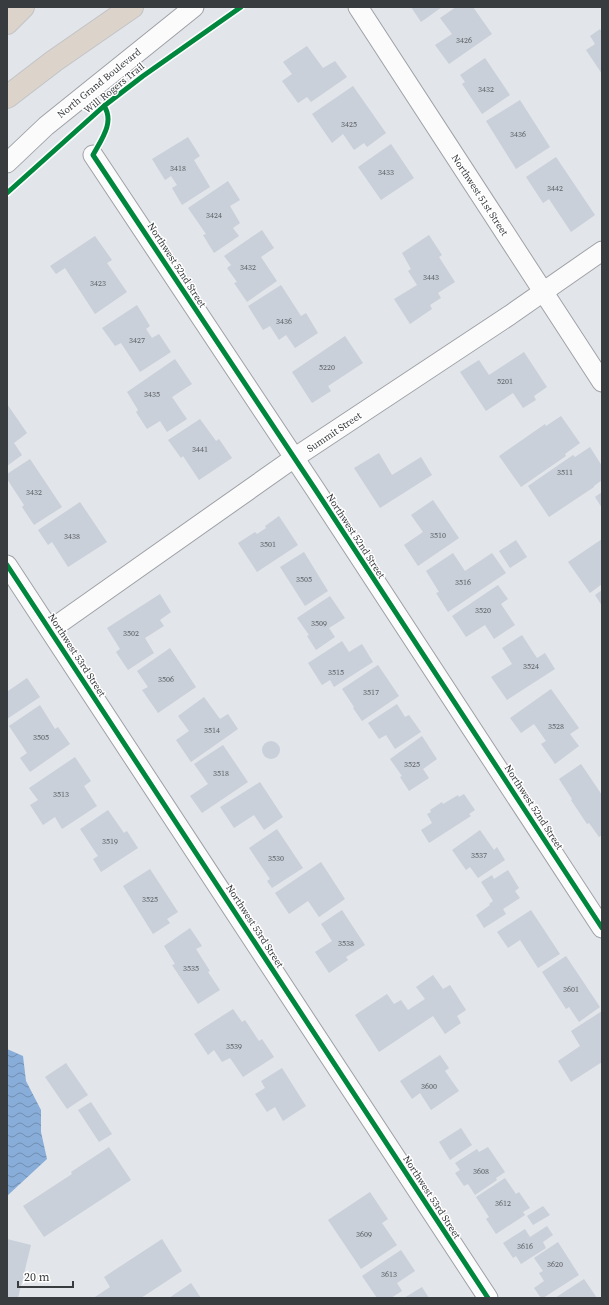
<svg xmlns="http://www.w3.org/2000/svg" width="609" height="1305" viewBox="0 0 609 1305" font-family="'Source Serif 4',serif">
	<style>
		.water { fill: url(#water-waves) }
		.building { fill: #c9d0d9 }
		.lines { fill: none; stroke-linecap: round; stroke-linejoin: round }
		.minor-casing { stroke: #9ea1a5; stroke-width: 21 }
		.highway-casing { stroke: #c2c3c6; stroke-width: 24 }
		.minor { stroke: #fbfbfc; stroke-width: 19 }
		.highway { stroke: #dcd4cb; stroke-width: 22 }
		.cycleway-casing { stroke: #fff; stroke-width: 8 }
		.cycleway { stroke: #00873e; stroke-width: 5 }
		.labels { text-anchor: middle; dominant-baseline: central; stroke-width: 3; stroke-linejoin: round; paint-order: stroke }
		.number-label { font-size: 8px; fill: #5f6368 }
		.street-label { font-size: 10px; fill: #393c3f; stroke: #fff }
	</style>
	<defs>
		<pattern id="water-waves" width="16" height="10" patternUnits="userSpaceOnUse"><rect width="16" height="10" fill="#88add8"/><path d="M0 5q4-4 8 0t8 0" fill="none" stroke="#708eb1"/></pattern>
	</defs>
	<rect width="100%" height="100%" fill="#e2e5ea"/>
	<!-- water -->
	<path class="water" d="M7,1049L23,1056L26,1081L41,1110V1132L47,1159L7,1196Z"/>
	<!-- building -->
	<g class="building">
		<path d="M411,7H442L421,22Z"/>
		<path d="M456,7H473L492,34L449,64L435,45L452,34L440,18Z"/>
		<path d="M600,29L602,32V74L586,50L595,44L590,36Z"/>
		<path d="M307,46L323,68L335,61L347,77L311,102L307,97L298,103L282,81L292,74L283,62Z"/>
		<path d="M485,58L510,95L482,114L462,84L465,82L460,75Z"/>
		<path d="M353,86L386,133L367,147L364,143L354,150L343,134L332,143L312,114Z"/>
		<path d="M520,100L550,147L516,169L486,121Z"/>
		<path d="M188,137L200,156L194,160L210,187L182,205L172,188L177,185L171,176L165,180L152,159Z"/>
		<path d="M391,144L414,178L381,200L358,167Z"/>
		<path d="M556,157L595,215L571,232L549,199L543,203L526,177Z"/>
		<path d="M228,181L240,200L230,206L240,223L233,228L239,236L214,253L203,235L206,234L188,208Z"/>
		<path d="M262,230L274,248L261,257L277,281L247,302L234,283L237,282L227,268L231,265L224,256Z"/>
		<path d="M429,235L442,255L439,257L455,282L438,293L441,298L430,305L432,309L410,324L394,299L417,285L408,271L411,269L402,253Z"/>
		<path d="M95,236L112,260L107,263L127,292L95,314L65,268L56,274L50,266Z"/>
		<path d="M281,285L301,316L306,313L318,333L295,348L286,335L279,340L270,326L263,330L248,306Z"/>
		<path d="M137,305L150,326L146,329L152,338L159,334L171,352L140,372L121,343L115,346L102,328Z"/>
		<path d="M345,336L363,363L328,386L331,391L312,403L292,372Z"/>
		<path d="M524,352L547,387L534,396L536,400L523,408L513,393L486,411L460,372L479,360L489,375Z"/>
		<path d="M175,359L192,384L172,397L187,419L167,432L160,421L147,429L136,412L138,410L127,392Z"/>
		<path d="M7,404L27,433L14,443L22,455L7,466Z"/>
		<path d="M561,416L580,443L565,454L566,456L521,487L499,456L545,424L546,426Z"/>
		<path d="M200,419L216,441L219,439L232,458L199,480L183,456L181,458L168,440Z"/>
		<path d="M590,447L602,466V480L594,486V487L549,517L528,486L573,455L575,457Z"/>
		<path d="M379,453L392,475L421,457L432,475L380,508L354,468Z"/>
		<path d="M30,459L62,507L34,525L22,507L24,505L7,479V474Z"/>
		<path d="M602,492V508L595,497Z"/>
		<path d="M433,500L459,538L418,566L404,545L423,532L411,515Z"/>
		<path d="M80,502L107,542L68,567L52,542L48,545L38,530Z"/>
		<path d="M279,516L298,545L257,572L238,543L255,532L257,534L266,528L265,526Z"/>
		<path d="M602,539V584L590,593L568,562Z"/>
		<path d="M516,540L527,557L510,568L499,551Z"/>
		<path d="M304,552L328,591L305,606L280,567Z"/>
		<path d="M453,553L465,571L492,553L506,573L448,612L436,593L439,592L426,571Z"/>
		<path d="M498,585L508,599L501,604L515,625L494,639L485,625L466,637L452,616Z"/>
		<path d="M602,590V606L595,595Z"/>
		<path d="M160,594L171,612L160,620L164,626L145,638L154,653L128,670L116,652L120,649L107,628Z"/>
		<path d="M330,596L345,618L329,628L335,637L316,650L307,636L309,635L297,618Z"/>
		<path d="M522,635L537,658L545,653L555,669L507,700L491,677L512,664L502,648Z"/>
		<path d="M342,641L349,652L362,644L373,662L334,687L330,680L322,685L308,663Z"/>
		<path d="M170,648L196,687L158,713L142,690L148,687L137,671Z"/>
		<path d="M378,665L399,696L362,721L353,708L354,707L342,689Z"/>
		<path d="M27,678L40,697L7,719V689L8,691Z"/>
		<path d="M551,689L579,728L570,734L579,746L555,764L541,744L546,741L534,724L521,733L510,718Z"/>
		<path d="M204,697L220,719L228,714L238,729L191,762L176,740L189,731L178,716Z"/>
		<path d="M397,704L405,717L409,715L421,732L395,749L386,735L379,739L368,723Z"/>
		<path d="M40,705L55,729L58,727L70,744L30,772L20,758L27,753L9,726Z"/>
		<path d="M422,736L437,759L423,769L429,778L409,791L400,777L402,776L390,759Z"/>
		<circle cx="271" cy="750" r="9"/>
		<path d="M223,745L248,782L202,813L190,796L208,784L194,764Z"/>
		<path d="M75,757L91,781L84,786L97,806L62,829L55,817L43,825L30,805L38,800L29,788Z"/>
		<path d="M581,764L602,795V835L599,837L589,823L587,824L571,800L572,799L559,779Z"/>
		<path d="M260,782L283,817L264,830L254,815L234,828L220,807Z"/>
		<path d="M464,794L475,810L469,814L471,816L429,843L421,830L432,823L427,814L431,812L430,810L442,802L443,804L458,795L459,797Z"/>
		<path d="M108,810L124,833L127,831L138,848L101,872L93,859L98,856L80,829Z"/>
		<path d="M277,829L303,868L272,888L267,881L270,879L249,848Z"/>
		<path d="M480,830L494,850L497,847L505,860L478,878L470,867L466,870L452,850Z"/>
		<path d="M321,862L345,899L319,917L308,901L289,914L275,893Z"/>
		<path d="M150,869L178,912L167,919L170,923L153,934L123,886Z"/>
		<path d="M508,870L519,888L515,891L520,898L503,909L506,914L484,928L476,915L490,905L489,904L493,901L481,882L492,875L494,879Z"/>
		<path d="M342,910L365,945L346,957L348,960L329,973L315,952L332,941L321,924Z"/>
		<path d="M531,910L560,954L538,968L520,940L508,948L497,932Z"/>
		<path d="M190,928L202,946L196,949L210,971L208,972L220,990L198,1004L172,965L175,964L164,946Z"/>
		<path d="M566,956L600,1007L579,1022L569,1007L566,1009L542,972Z"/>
		<path d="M433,975L443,989L450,985L466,1010L457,1016L461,1023L445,1034L433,1016L379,1052L355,1015L387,994L394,1004L401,1000L408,1010L425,999L416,987Z"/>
		<path d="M233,1009L242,1022L245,1020L259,1041L262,1039L274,1057L243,1077L230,1058L222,1062L214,1050L208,1055L194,1034Z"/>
		<path d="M602,1011V1062L571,1082L558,1061L580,1046L571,1031Z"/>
		<path d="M440,1055L449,1068L445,1071L459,1091L431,1110L420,1093L412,1099L400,1081Z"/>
		<path d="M66,1063L88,1095L67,1109L45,1077Z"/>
		<path d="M282,1068L306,1106L283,1121L275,1107L267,1112L255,1094L265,1088L261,1081Z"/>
		<path d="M91,1102L112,1134L99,1142L78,1110Z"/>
		<path d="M461,1128L472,1145L450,1160L439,1142Z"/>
		<path d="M109,1147L131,1180L44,1237L23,1206L72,1174L71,1172Z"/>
		<path d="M488,1147L505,1172L496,1178L497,1180L475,1195L468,1184L464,1186L455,1173L460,1170L455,1163L477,1149L479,1152Z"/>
		<path d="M505,1178L516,1194L519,1192L530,1208L523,1212L525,1215L496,1234L486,1219L489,1217L476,1197Z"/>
		<path d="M370,1192L388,1219L382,1223L397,1245L361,1269L328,1220Z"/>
		<path d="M543,1206L550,1215L533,1225L527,1216Z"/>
		<path d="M547,1226L553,1235L543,1242L546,1248L521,1264L516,1256L513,1258L503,1243L525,1229L530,1237Z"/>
		<path d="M7,1239L31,1245L18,1298H7Z"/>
		<path d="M162,1239L182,1271L141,1298H96L95,1297L110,1287L104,1277Z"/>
		<path d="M558,1242L579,1275L543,1298H541L534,1288L544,1281L539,1273L543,1271L534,1258Z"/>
		<path d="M401,1250L415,1271L397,1283L402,1291L391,1298H377L362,1276Z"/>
		<path d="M584,1279L597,1298H555Z"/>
		<path d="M191,1283L201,1298H169Z"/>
		<path d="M422,1287L429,1298H404Z"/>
	</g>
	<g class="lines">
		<defs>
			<g id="minor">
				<path d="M358,7L602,382"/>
				<path d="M93,155L315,489L602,928"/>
				<path d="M7,163L46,126L194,7"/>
				<path d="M7,565L488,1298"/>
				<path d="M50,630L294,458L510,315L602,251"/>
			</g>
			<g id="highway">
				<path d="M7,23L23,7"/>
				<path d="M7,97L54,61L132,7"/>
			</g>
		</defs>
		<!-- minor casing -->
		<use href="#minor" class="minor-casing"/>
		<!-- highway casing -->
		<use href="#highway" class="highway-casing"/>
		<!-- minor -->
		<use href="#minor" class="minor"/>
		<!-- highway -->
		<use href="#highway" class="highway"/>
		<defs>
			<g id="cycleway">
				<path d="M104,106C115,122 101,140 93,155L315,489L602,928"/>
				<path d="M7,193L104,106L143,76L241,7"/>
				<path d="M7,565L488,1298"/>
			</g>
		</defs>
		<!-- cycleway casing -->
		<use href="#cycleway" class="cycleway-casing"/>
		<!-- cycleway -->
		<use href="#cycleway" class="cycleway"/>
	</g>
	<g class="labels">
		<!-- number labels -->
		<g class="number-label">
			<text x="464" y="40">3426</text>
			<text x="486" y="89">3432</text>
			<text x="349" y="124">3425</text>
			<text x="518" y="134">3436</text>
			<text x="178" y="168">3418</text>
			<text x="386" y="172">3433</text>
			<text x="555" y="188">3442</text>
			<text x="214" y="215">3424</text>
			<text x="248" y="267">3432</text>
			<text x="431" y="277">3443</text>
			<text x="98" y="283">3423</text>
			<text x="284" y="321">3436</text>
			<text x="137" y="340">3427</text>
			<text x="327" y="367">5220</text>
			<text x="505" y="381">5201</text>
			<text x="152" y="394">3435</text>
			<text x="200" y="449">3441</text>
			<text x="565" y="472">3511</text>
			<text x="34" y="492">3432</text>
			<text x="438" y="535">3510</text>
			<text x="72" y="536">3438</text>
			<text x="268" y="544">3501</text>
			<text x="304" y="579">3505</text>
			<text x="463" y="582">3516</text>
			<text x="483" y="610">3520</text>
			<text x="319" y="623">3509</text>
			<text x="131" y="633">3502</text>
			<text x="531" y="666">3524</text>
			<text x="336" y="672">3515</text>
			<text x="166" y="679">3506</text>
			<text x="371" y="692">3517</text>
			<text x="556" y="726">3528</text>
			<text x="212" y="730">3514</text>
			<text x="41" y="737">3505</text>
			<text x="412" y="764">3525</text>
			<text x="221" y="773">3518</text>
			<text x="61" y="794">3513</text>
			<text x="110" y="841">3519</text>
			<text x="479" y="855">3537</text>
			<text x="276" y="858">3530</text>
			<text x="150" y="899">3525</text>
			<text x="346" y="943">3538</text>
			<text x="191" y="968">3535</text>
			<text x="571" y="989">3601</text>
			<text x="234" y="1046">3539</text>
			<text x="429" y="1086">3600</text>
			<text x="481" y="1171">3608</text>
			<text x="503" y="1203">3612</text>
			<text x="364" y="1234">3609</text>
			<text x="525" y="1246">3616</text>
			<text x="555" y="1264">3620</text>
			<text x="389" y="1274">3613</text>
		</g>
		<!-- street labels -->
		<g class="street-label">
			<text transform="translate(99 83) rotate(-39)">North Grand Boulevard</text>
			<text transform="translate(114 88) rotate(-39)">Will Rogers Trail</text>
			<text transform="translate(480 195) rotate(57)">Northwest 51st Street</text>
			<text transform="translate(177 265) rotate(57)">Northwest 52nd Street</text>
			<text transform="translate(334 432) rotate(-34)">Summit Street</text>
			<text transform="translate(356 536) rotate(57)">Northwest 52nd Street</text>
			<text transform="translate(77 655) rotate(57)">Northwest 53rd Street</text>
			<text transform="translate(534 807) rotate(57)">Northwest 52nd Street</text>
			<text transform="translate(255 926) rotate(57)">Northwest 53rd Street</text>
			<text transform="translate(432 1197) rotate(57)">Northwest 53rd Street</text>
		</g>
	</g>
	<!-- border -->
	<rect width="609" height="1305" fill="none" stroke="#393c3f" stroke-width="16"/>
	<!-- scale -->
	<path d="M18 1281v6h55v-6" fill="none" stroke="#393c3f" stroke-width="2"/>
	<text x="24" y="1281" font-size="12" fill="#393c3f" stroke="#ffffff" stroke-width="3" paint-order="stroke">20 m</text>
</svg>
